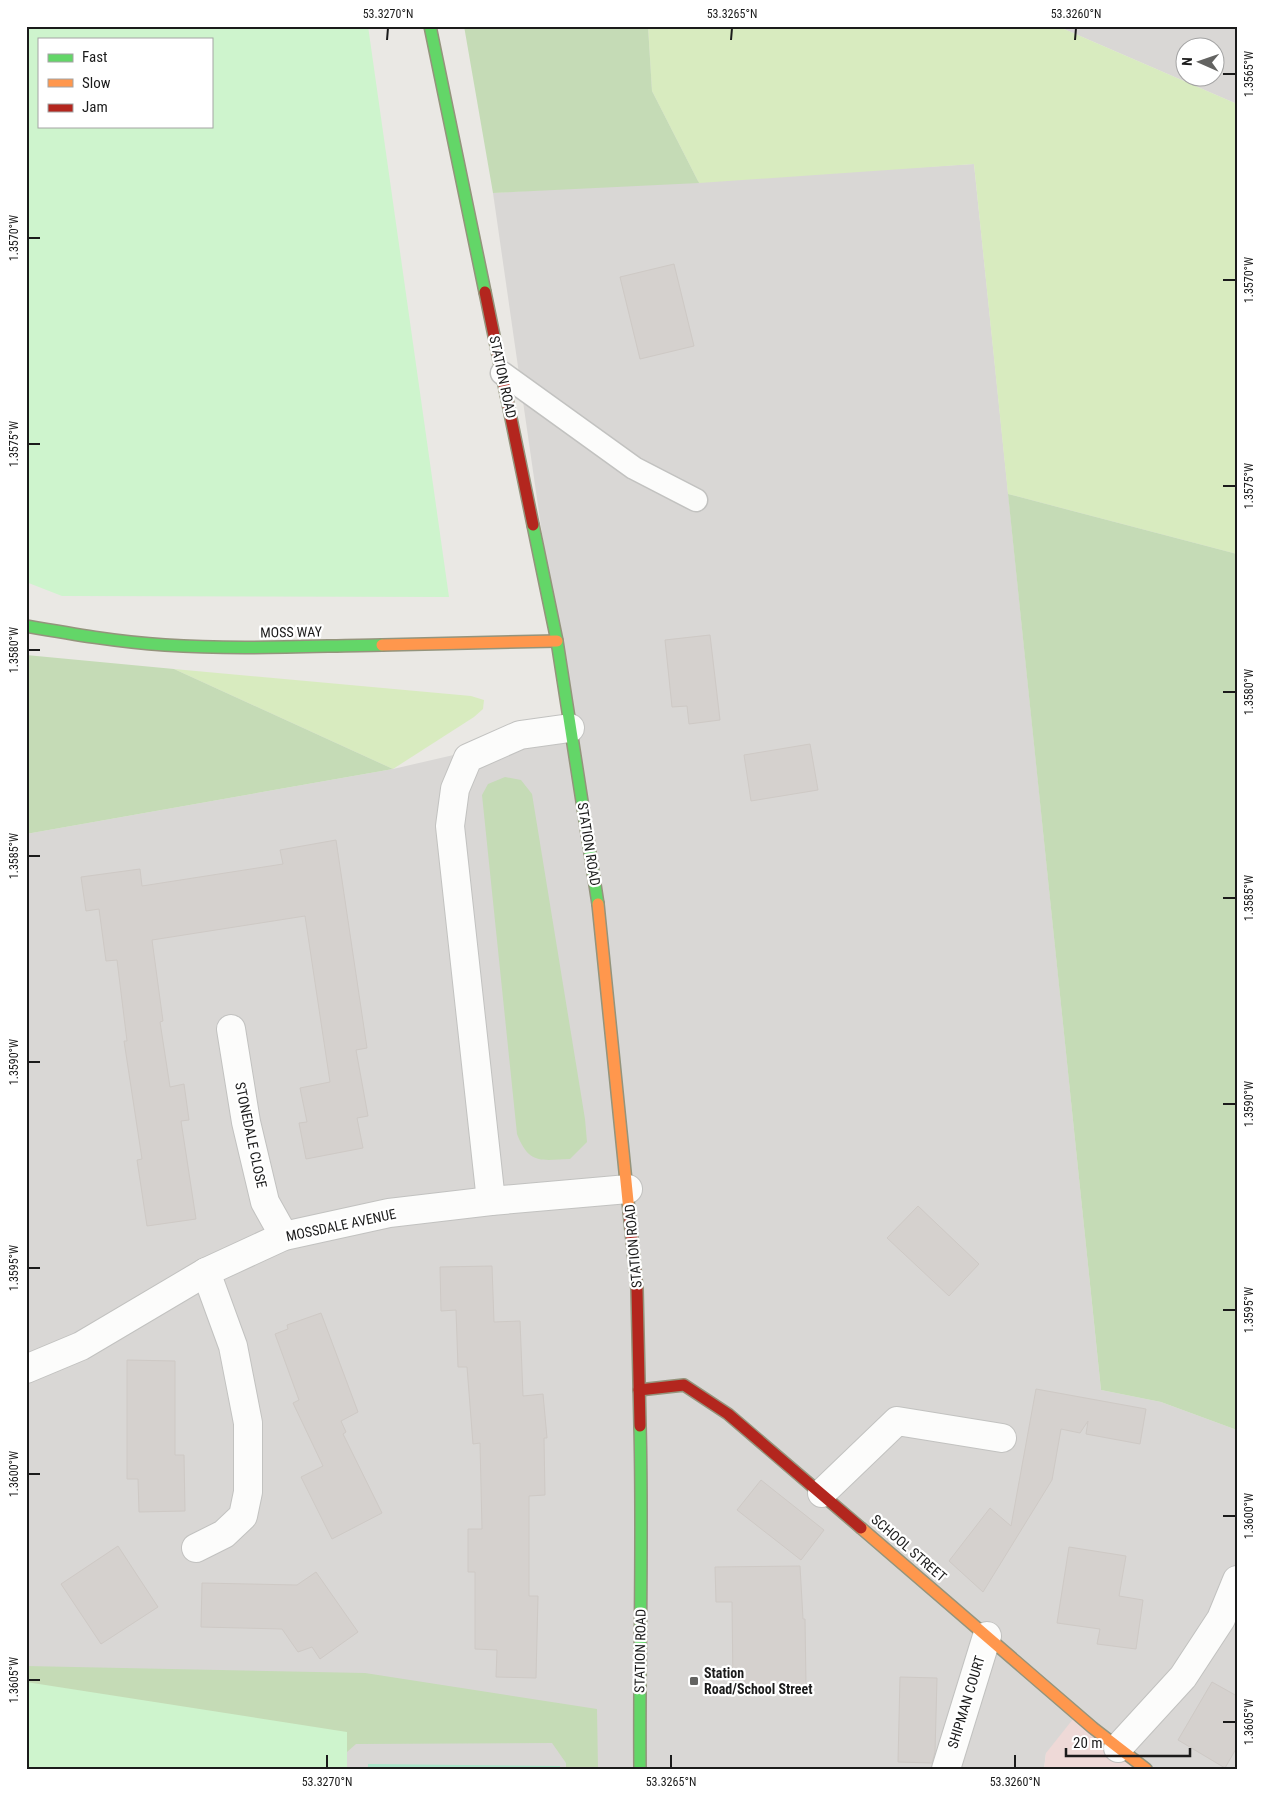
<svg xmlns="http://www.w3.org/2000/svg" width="1263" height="1795" viewBox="0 0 1263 1795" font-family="'Roboto Condensed',sans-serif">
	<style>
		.residential { fill: #d9d7d5; fill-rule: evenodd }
		.commercial { fill: #eed9d7 }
		.grass { fill: #d8ebbf }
		.forest { fill: #c5dbb6 }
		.park { fill: #cef4cd; fill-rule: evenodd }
		.pitch { fill: #abe6ca }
		.building { fill: #d5d1ce; stroke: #cec9c5 }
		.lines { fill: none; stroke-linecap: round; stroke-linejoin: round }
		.lane-casing { stroke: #c2c2c0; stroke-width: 25 }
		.street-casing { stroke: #c2c2c0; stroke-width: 30 }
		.fast-casing { stroke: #94947c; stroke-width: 14 }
		.slow-casing { stroke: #94947c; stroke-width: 14 }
		.jam-casing { stroke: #94947c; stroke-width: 14 }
		.lane { stroke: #fcfcfb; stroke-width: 22 }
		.street { stroke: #fcfcfb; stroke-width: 28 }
		.fast { stroke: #63d668; stroke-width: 11 }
		.slow { stroke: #ff974d; stroke-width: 11 }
		.jam { stroke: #b3261e; stroke-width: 11 }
		.ticks { fill: none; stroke: #1b1b1b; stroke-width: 2 }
		.poi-dot { fill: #636361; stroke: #fff; stroke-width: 2 }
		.labels { text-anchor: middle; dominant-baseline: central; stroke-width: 4.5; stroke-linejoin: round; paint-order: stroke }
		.street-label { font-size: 14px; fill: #1b1b1b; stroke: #fff }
		.poi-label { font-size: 14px; font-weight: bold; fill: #1b1b1b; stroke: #fff; text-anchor: start }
		.neatline { fill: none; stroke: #1b1b1b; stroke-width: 2 }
		.ticks-label { font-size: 12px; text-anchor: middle; fill: #1b1b1b }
	</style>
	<rect width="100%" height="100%" fill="#eae8e4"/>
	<!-- residential -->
	<g class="residential">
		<path d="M1057,26H1237V104ZM1186,48H1216V78H1186Z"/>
		<path d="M974,164L1101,1390L1161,1402L1237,1430V1769H1146L1046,1753L1044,1769H347V1732L26,1682V834L393,769L570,728L493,193Z"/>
	</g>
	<!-- commercial -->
	<path class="commercial" d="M1077,1714L1146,1769H1044L1046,1753Z"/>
	<!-- grass -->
	<g class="grass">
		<path d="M648,26H1057L1237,104V554L1008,494L974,164L699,183L652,91Z"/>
		<path d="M174,669L471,696L484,700L483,709L474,717L393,769Z"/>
	</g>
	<!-- forest -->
	<g class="forest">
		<path d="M464,26H648L652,91L699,183L493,193Z"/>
		<path d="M1008,494L1237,554V1430L1161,1402L1101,1390Z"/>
		<path d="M26,655L174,669L393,769L26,834Z"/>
		<path d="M505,777L521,780L532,794L585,1119L587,1142L570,1159C541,1160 529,1165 517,1134L482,795L488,784Z"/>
		<path d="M26,1666L365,1673L597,1709L598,1769H566V1763L552,1743L356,1744L347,1752V1769H239L26,1742Z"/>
	</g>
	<!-- park -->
	<g class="park">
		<path d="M26,26H368L449,597L62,596L26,582ZM39,39H211V126H39Z"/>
		<path d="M26,1682L347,1732V1769H26Z"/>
	</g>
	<!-- pitch -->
	<path class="pitch" d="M368,1764L560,1766V1769H368Z"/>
	<!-- building -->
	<g class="building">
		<path d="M674,264L694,346L640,359L620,277Z"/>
		<path d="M710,635L720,720L689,724L687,706L672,707L665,640Z"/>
		<path d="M810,744L818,790L751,801L744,755Z"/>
		<path d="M336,840L367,1048L356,1050L368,1116L357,1118L363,1148L306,1159L299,1123L307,1122L300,1088L330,1082L305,916L152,940L163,1021L160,1022L170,1087L184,1084L189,1120L181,1121L196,1219L147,1226L137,1160L142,1159L124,1041H127L117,960L106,961L99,909L86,911L81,877L140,869L142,886L283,864L280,850Z"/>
		<path d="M918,1206L979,1264L949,1296L887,1238Z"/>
		<path d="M492,1266L494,1322L520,1321L523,1396L543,1394L547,1438H544L545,1495L529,1496V1596H538L536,1678L496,1677L497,1650L475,1649V1572H468V1529H482L480,1443L473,1444L467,1367H458L456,1310L441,1311L440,1267Z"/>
		<path d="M321,1313L358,1412L341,1421L346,1432L343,1434L382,1513L332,1539L301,1477L323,1466L293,1403L299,1400L275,1334L288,1329L287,1325Z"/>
		<path d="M127,1360L175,1361V1455H184L185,1511L139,1512L138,1479H127Z"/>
		<path d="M1036,1389L1146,1409L1140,1444L1086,1434L1088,1421L1080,1433L1061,1429L1052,1480L983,1592L949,1561L990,1508L1011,1526Z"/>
		<path d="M761,1480L824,1530L801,1560L737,1510Z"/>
		<path d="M118,1546L158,1607L101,1644L61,1584Z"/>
		<path d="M1069,1547L1126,1556L1119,1596L1143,1600L1136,1649L1097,1644L1100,1629L1057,1623Z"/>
		<path d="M800,1566L803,1619H805L806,1685L733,1686L732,1602H716L715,1567Z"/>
		<path d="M316,1572L358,1632L320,1659L312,1647L298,1652L282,1629L201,1627L202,1583L297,1585Z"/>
		<path d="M900,1677L937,1678L935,1752L932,1763L898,1762Z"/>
		<path d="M1212,1682L1237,1696V1747L1225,1768L1178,1740Z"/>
	</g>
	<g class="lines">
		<defs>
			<path id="lane" d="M502,373L634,468L696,500"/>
			<g id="street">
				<path d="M231,1029L246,1122L265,1202L284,1236"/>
				<path d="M491,1201L450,826L455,789L468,758L520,735L570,728"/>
				<path d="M26,1369L81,1346L206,1272L284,1236L389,1213L491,1201L628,1189"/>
				<path d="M822,1493L897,1421L1002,1438"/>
				<path d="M196,1548L224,1534L243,1516L248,1492V1423L233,1346L206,1272"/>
				<path d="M1118,1748L1183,1677L1221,1619L1237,1580"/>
				<path d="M946,1769L987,1636"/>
			</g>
			<g id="fast">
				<path d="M430,26L485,292"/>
				<path d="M533,525L557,641L598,904"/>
				<path d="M26,626C72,634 118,642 165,645C237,650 310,646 382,645"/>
				<path d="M640,1769C639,1655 643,1540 640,1426"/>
			</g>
			<g id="slow">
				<path d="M382,645L557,641"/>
				<path d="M598,904L629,1211"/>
				<path d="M861,1528L1093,1728L1146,1769"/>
			</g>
			<g id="jam">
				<path d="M485,292L533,525"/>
				<path d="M629,1211L637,1289L640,1426"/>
				<path d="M639,1390L684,1385L728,1414L861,1528"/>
			</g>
		</defs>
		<!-- lane casing -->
		<use href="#lane" class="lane-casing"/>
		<!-- street casing -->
		<use href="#street" class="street-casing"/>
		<!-- fast casing -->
		<use href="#fast" class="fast-casing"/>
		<!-- slow casing -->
		<use href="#slow" class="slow-casing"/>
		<!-- jam casing -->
		<use href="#jam" class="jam-casing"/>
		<!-- lane -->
		<use href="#lane" class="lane"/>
		<!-- street -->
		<use href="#street" class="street"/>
		<!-- fast -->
		<use href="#fast" class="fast"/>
		<!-- slow -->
		<use href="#slow" class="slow"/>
		<!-- jam -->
		<use href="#jam" class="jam"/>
	</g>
	<!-- ticks -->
	<path class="ticks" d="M387,40L388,28M731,40L732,28M1075,40L1076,28M1223,74H1236M28,238H40M1223,280H1236M28,444H40M1223,486H1236M28,650H40M1223,692H1236M28,856H40M1223,898H1236M28,1062H40M1223,1104H1236M28,1268H40M1223,1310H1236M28,1474H40M1223,1516H1236M28,1680H40M1223,1722H1236M327,1768V1755M671,1768V1755M1015,1768V1755"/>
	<!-- markers -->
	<rect class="poi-dot" x="689" y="1676" width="10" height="10" rx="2.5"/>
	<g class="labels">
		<!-- street labels -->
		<g class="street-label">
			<text transform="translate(503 377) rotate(78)">STATION ROAD</text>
			<text transform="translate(291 632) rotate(-1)">MOSS WAY</text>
			<text transform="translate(589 844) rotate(81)">STATION ROAD</text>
			<text transform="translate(251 1135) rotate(78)">STONEDALE CLOSE</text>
			<text transform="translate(341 1225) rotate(-12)">MOSSDALE AVENUE</text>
			<text transform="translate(633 1246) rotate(-95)">STATION ROAD</text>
			<text transform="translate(909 1548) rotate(41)">SCHOOL STREET</text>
			<text transform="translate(640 1651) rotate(-89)">STATION ROAD</text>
			<text transform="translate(966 1702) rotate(-73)">SHIPMAN COURT</text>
		</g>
		<!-- poi labels -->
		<g class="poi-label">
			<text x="704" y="1673">Station<tspan x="704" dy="16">Road/School Street</tspan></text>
		</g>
	</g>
	<!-- border -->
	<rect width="1263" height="1795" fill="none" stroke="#ffffff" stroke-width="55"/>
	<!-- legend -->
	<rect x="38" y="38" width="175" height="90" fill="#ffffff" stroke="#a4a4a4"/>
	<rect x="48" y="54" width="25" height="8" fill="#63d668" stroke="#a4a4a4"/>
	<text x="82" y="62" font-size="15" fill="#1b1b1b">Fast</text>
	<rect x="48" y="79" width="25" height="8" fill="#ff974d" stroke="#a4a4a4"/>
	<text x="82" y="88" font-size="15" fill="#1b1b1b">Slow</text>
	<rect x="48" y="104" width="25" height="8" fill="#b3261e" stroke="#a4a4a4"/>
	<text x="82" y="112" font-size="15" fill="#1b1b1b">Jam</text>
	<!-- north arrow -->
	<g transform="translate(1200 62) rotate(272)"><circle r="24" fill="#ffffff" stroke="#a4a4a4"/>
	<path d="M0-4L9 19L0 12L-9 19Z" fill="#636361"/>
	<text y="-8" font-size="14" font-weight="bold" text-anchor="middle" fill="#1b1b1b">N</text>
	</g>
	<!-- scale -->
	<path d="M1066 1748v8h124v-8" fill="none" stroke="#1b1b1b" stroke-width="2.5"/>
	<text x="1073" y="1748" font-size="15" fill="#1b1b1b" stroke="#ffffff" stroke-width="4" paint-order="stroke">20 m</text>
	<rect x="28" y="28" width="1208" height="1740" class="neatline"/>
	<g class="ticks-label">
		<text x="388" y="18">53.3270°N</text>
		<text x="732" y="18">53.3265°N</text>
		<text x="1076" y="18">53.3260°N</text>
		<text transform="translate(1249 74) rotate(-90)" y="4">1.3565°W</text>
		<text transform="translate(14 238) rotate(-90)" y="4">1.3570°W</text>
		<text transform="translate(1249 280) rotate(-90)" y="4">1.3570°W</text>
		<text transform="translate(14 444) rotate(-90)" y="4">1.3575°W</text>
		<text transform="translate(1249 486) rotate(-90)" y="4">1.3575°W</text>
		<text transform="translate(14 650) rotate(-90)" y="4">1.3580°W</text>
		<text transform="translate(1249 692) rotate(-90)" y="4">1.3580°W</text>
		<text transform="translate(14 856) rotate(-90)" y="4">1.3585°W</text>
		<text transform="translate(1249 898) rotate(-90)" y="4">1.3585°W</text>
		<text transform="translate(14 1062) rotate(-90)" y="4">1.3590°W</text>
		<text transform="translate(1249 1104) rotate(-90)" y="4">1.3590°W</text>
		<text transform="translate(14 1268) rotate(-90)" y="4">1.3595°W</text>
		<text transform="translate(1249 1310) rotate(-90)" y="4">1.3595°W</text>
		<text transform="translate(14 1474) rotate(-90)" y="4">1.3600°W</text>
		<text transform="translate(1249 1516) rotate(-90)" y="4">1.3600°W</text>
		<text transform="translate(14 1680) rotate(-90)" y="4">1.3605°W</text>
		<text transform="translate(1249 1722) rotate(-90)" y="4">1.3605°W</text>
		<text x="327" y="1786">53.3270°N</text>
		<text x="671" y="1786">53.3265°N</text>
		<text x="1015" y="1786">53.3260°N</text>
	</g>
</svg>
